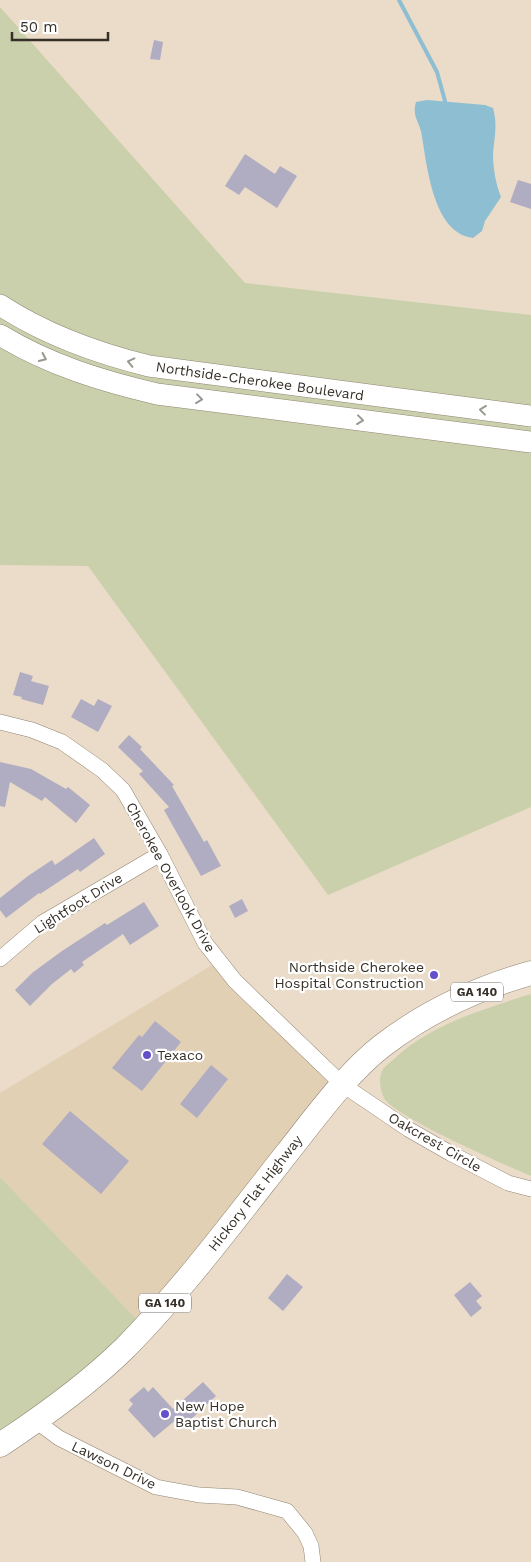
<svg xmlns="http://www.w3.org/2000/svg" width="531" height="1562" viewBox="0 0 531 1562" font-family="'Work Sans',sans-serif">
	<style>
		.built { fill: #e2d0b5 }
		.green { fill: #cad0ab }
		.water { fill: #8ebed2 }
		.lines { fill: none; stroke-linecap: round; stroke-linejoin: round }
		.stream { stroke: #8ebed2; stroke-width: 4 }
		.building { fill: #b0acc2 }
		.street-casing { stroke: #908471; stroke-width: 16 }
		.secondary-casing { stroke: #908471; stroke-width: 22 }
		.primary-casing { stroke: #908471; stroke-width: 25 }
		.street { stroke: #fff; stroke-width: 15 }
		.secondary { stroke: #fff; stroke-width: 21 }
		.primary { stroke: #fff; stroke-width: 24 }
		.oneway { stroke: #9a9793 }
		.poi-dot { fill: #6650c9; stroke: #fff; stroke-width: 2 }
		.labels { text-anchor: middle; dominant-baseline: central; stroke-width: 4.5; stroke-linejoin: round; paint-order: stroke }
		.shield { fill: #fff; stroke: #726d68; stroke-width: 1 }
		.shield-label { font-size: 12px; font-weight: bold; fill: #352f27 }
		.street-label { font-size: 14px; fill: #352f27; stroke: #fff }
		.poi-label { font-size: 14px; fill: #352f27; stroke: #fff; text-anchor: start }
	</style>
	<rect width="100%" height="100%" fill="#eadcc8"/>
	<!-- built -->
	<path class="built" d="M224,958L330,1079L214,1250L144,1327L0,1177V1093Z"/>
	<!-- green -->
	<g class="green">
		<path d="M0,7L245,283L531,315V807L328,895L88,566L0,565Z"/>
		<path d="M531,994V1176C507,1166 393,1116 384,1098C380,1090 378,1077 383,1069C386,1065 391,1062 394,1059C431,1024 484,1009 531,994Z"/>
		<path d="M0,1177L144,1327L0,1451Z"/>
	</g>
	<!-- water -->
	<path class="water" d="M427,100L485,105L493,108C498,125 494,138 493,155C493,168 496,185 501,197L485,221L482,231L473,238C432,233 427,163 421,131C418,120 412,115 416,102Z"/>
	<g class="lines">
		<!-- stream -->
		<path class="stream" d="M399,0L437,72L445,101"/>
	</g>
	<!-- building -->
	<g class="building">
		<path d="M154,40L163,42L160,60L150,59Z"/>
		<path d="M245,154L275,174L280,166L297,176L277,208L245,187L239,195L225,186Z"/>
		<path d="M518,180L531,184V209L510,202Z"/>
		<path d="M20,672L33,676L31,681L49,686L43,705L21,699L22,697L13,695Z"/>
		<path d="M81,699L94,706L98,699L112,706L98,732L71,717Z"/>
		<path d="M129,735L142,747L140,749L174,785L172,786L204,842L207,840L221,866L201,876L164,810L169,807L139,774L143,771L118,747Z"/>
		<path d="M0,762L31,769L66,789L68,787L90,805L76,823L45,797L42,801L10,782L5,807L0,806Z"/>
		<path d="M94,838L105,854L80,872L78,869L40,894L39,893L6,918L0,910V898L28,876L52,860L55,865Z"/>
		<path d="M242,899L248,911L235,918L229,906Z"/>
		<path d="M144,902L159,926L130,945L123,934L82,962L84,965L74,973L71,969L52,984L30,1006L15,990L32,973L62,951L105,923L107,925Z"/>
		<path d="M155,1021L181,1042L142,1091L112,1068L139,1035L142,1037Z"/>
		<path d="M211,1065L228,1079L197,1118L180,1104Z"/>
		<path d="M70,1111L129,1161L101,1194L42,1144Z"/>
		<path d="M287,1274L303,1287L283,1311L268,1298Z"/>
		<path d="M470,1282L482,1296L476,1301L482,1308L471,1317L454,1295Z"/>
		<path d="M203,1382L216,1396L185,1425L178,1418L154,1438L128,1410L133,1404L129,1400L144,1387L148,1392L153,1387L173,1409Z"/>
	</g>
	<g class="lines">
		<defs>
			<g id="street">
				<path d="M0,722L32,730L62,742L102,770L123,790L160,854L205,943L235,981L343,1085L408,1129L450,1153L508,1183L531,1189"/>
				<path d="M0,959L42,923L160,854"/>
				<path d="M36,1421L59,1438L156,1487L199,1495L237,1497L287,1511L305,1533L311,1546L313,1562"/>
			</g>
			<g id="secondary">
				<path d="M0,305C46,335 96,353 149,366L531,416"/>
				<path d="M0,335C49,365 102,381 157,394L531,442"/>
			</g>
			<path id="primary" d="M0,1445C44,1416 87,1385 125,1348C183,1289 236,1218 287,1153C314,1119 348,1072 382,1046C426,1012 478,988 531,973"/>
		</defs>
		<!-- street casing -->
		<use href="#street" class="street-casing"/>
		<!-- secondary casing -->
		<use href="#secondary" class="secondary-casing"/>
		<!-- primary casing -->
		<use href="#primary" class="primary-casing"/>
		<!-- street -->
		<use href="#street" class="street"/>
		<!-- secondary -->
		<use href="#secondary" class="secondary"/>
		<!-- primary -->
		<use href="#primary" class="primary"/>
	</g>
	<!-- one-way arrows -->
	<defs><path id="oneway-chevron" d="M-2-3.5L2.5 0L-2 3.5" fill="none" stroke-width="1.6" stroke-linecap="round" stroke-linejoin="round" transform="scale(1.25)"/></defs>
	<g class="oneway">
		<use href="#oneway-chevron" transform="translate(43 358) rotate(25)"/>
		<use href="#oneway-chevron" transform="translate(131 362) rotate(-167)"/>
		<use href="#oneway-chevron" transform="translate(199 399) rotate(7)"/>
		<use href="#oneway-chevron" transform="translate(483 410) rotate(-173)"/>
		<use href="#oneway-chevron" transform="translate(360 420) rotate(7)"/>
	</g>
	<!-- markers -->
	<g class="poi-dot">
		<circle cx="434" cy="975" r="5"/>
		<circle cx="147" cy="1055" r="5"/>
		<circle cx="165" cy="1414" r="5"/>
	</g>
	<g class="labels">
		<!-- shield labels -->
		<g class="shield">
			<rect x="451" y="982.5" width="52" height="19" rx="4"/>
			<rect x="139" y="1293.5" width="52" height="19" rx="4"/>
		</g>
		<g class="shield-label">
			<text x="477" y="992">GA 140</text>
			<text x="165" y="1303">GA 140</text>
		</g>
		<!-- street labels -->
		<g class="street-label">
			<text transform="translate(260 381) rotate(8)">Northside-Cherokee Boulevard</text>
			<text transform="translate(171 877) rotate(61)">Cherokee Overlook Drive</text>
			<text transform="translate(78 903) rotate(-32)">Lightfoot Drive</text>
			<text transform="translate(435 1142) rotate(30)">Oakcrest Circle</text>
			<text transform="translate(255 1193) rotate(-52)">Hickory Flat Highway</text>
			<text transform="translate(114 1465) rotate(26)">Lawson Drive</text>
		</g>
		<!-- poi labels -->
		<g class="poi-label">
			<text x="424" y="967" text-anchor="end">Northside Cherokee<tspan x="424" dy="16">Hospital Construction</tspan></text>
			<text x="157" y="1055">Texaco</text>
			<text x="175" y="1406">New Hope<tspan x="175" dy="16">Baptist Church</tspan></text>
		</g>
	</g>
	<!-- scale -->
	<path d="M12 32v8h96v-8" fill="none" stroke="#352f27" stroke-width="2.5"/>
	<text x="20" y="32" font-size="15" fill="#352f27" stroke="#ffffff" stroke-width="4" paint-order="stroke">50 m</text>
</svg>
